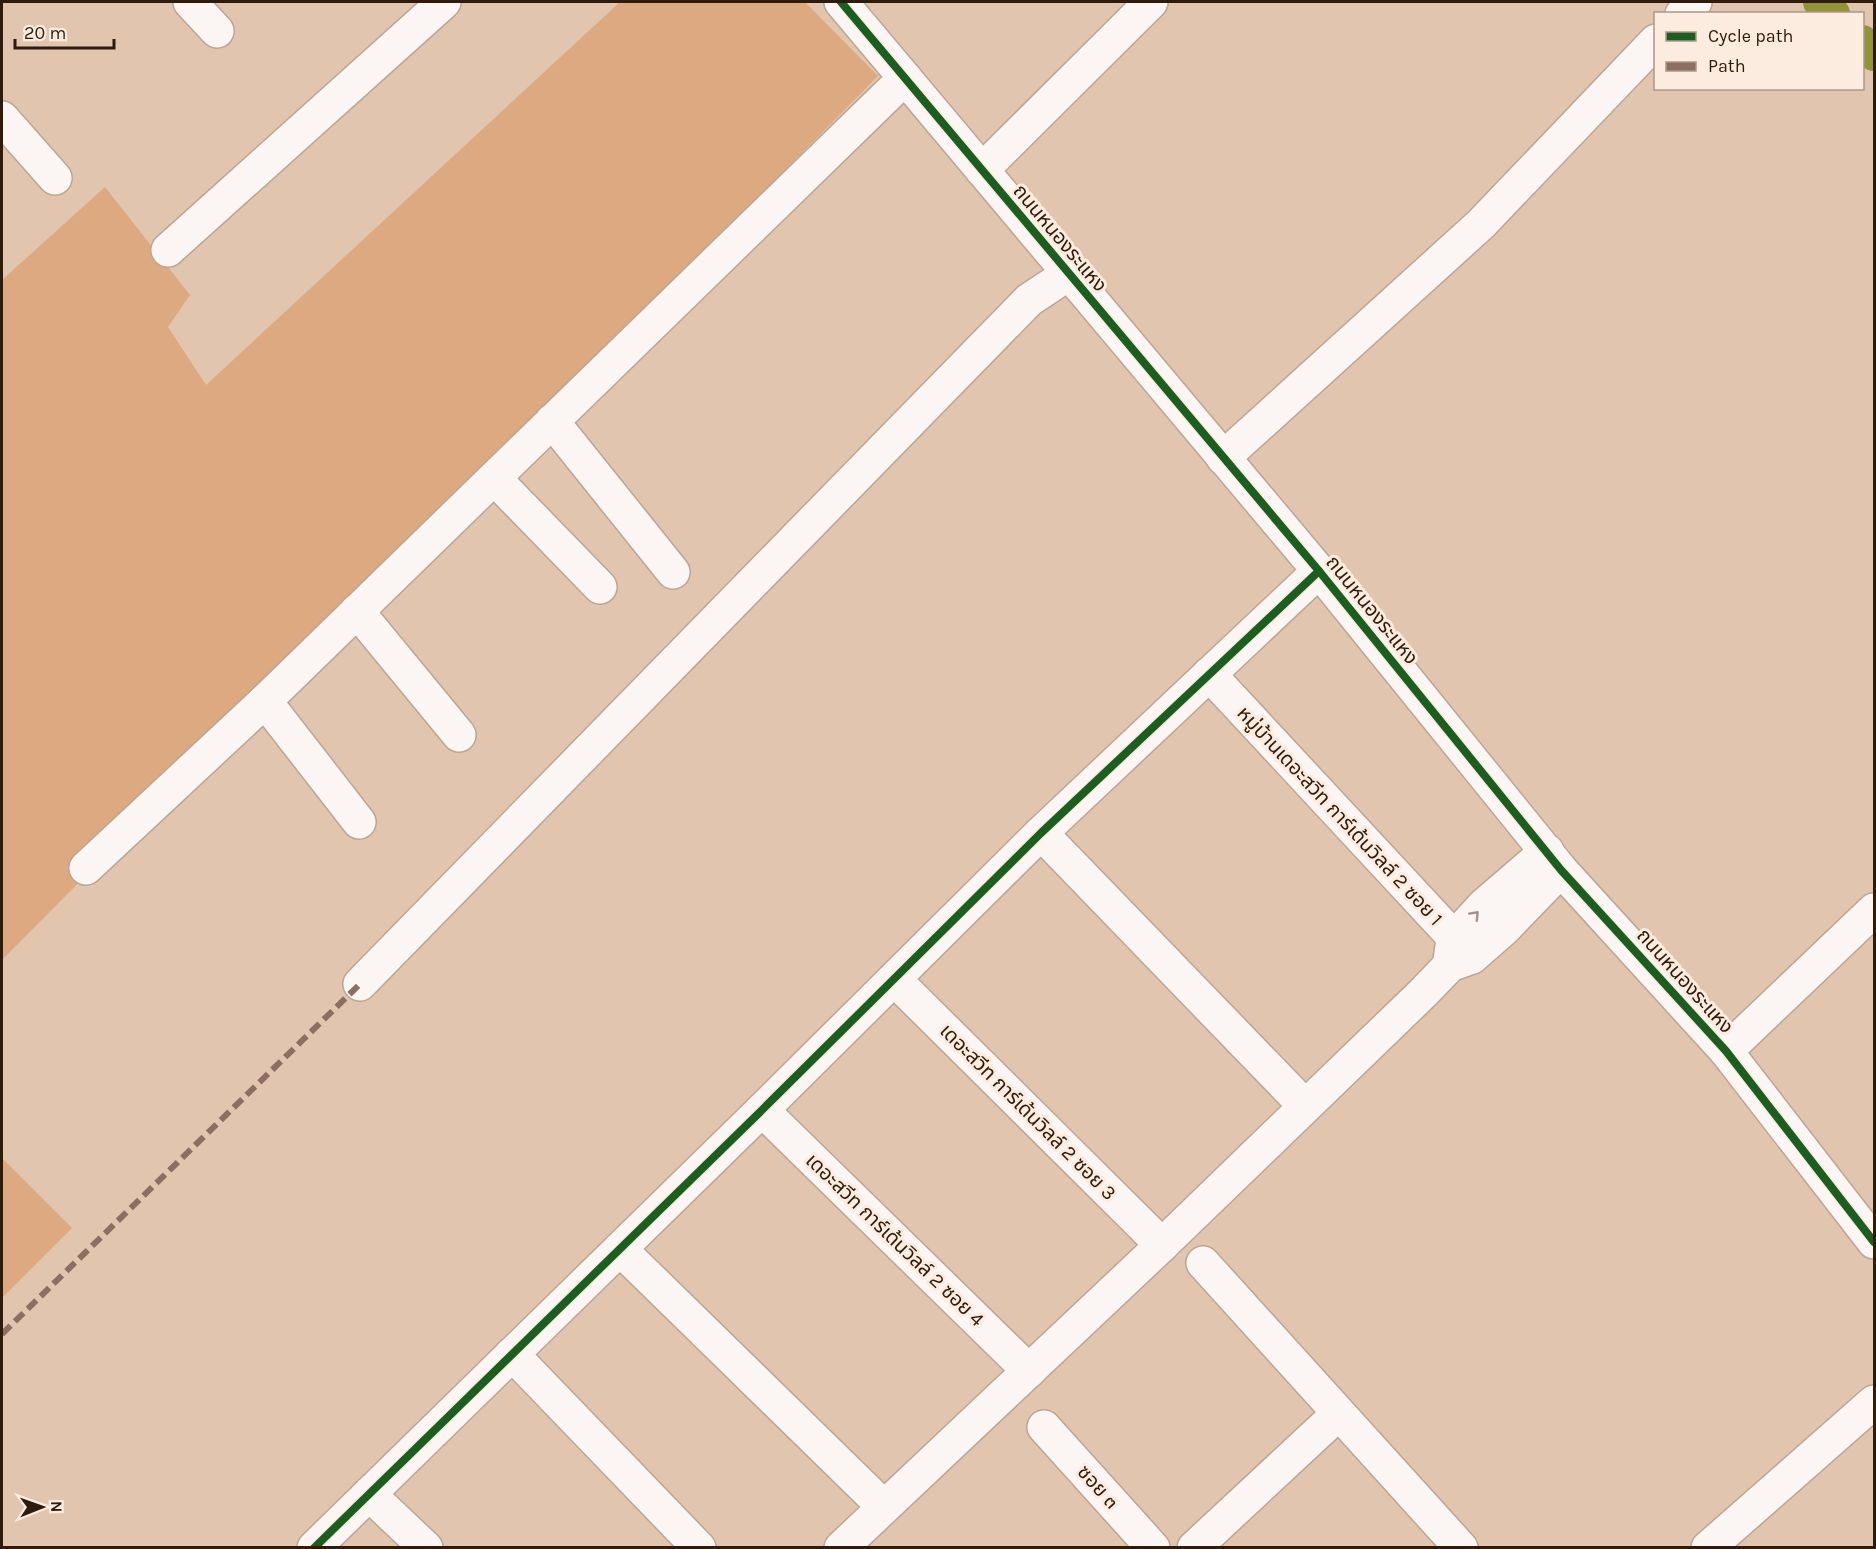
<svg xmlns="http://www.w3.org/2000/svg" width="1876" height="1549" viewBox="0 0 1876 1549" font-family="Karla,'Noto Sans Thai',sans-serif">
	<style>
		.green { fill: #dca980 }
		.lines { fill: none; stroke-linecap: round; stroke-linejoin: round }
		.canal { stroke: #919334; stroke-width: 34 }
		.minor-casing { stroke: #bca594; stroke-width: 36 }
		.minor { stroke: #fbf6f3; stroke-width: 33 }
		.quiet { stroke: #8d6e63; stroke-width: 6; stroke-dasharray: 12 6; stroke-linecap: butt }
		.cycleway-casing { stroke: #fcebdf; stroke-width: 11 }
		.cycleway { stroke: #1b5e20; stroke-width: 8 }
		.oneway { stroke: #9f938b }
		.labels { text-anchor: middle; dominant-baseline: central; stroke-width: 6; stroke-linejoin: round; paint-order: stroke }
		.street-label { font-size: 20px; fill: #2f1b0c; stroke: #fcebdf }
	</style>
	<rect width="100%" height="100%" fill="#e2c5af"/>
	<!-- green -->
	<g class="green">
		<path d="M620,2H805L878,76L2,960V280L105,187L190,295L168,327L206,385Z"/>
		<path d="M2,1158L72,1228L2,1298Z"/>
	</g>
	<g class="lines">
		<!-- canal -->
		<g class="canal">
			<path d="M1820,2L1833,14"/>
			<path d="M1862,42L1874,54"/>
		</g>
		<defs>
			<g id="minor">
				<path d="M190,2L217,31"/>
				<path d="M841,2L1319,571L1561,870L1726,1051L1874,1242"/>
				<path d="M1682,14L1695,2"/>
				<path d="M2,118L55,178"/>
				<path d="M982,170L1151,2"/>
				<path d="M168,250L444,2"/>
				<path d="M552,421L673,572"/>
				<path d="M1223,458L1481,224L1656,41"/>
				<path d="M494,478L600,587"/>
				<path d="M357,611L459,735"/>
				<path d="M1209,674L1472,957"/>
				<path d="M265,701L359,822"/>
				<path d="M1041,833L1305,1106"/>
				<path d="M86,868L265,701L905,78"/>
				<path d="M1450,960L1453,939L1483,906L1547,851"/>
				<path d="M894,979L1162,1245"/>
				<path d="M360,984L1029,300L1068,274"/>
				<path d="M1726,1051L1874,910"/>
				<path d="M762,1110L1029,1371"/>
				<path d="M620,1249L884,1507"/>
				<path d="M1203,1263L1461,1548"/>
				<path d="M512,1354L699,1548"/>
				<path d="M1044,1427L1153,1548"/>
				<path d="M369,1494L426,1548"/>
				<path d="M314,1548L762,1110L1041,833L1319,571"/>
				<path d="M841,1548L1162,1245L1423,993L1450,965L1472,957L1504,929L1561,870"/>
				<path d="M1194,1548L1338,1414"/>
				<path d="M1708,1548L1874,1402"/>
			</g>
		</defs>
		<!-- minor casing -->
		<use href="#minor" class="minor-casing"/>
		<!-- minor -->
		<use href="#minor" class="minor"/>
		<!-- quiet -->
		<path class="quiet" d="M2,1334L360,984"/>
		<defs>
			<g id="cycleway">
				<path d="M841,2L1319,571L1561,870L1726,1051L1874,1242"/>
				<path d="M314,1548L762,1110L1041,833L1319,571"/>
			</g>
		</defs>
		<!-- cycleway casing -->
		<use href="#cycleway" class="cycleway-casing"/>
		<!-- cycleway -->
		<use href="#cycleway" class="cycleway"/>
	</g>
	<!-- one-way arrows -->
	<defs><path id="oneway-chevron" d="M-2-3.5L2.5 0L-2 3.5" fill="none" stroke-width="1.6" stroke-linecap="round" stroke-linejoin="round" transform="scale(1.5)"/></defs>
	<use class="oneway" href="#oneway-chevron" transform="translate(1475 915) rotate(-47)"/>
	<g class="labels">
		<!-- street labels -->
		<g class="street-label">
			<text transform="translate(1060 238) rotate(50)">ถนนหนองระแหง</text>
			<text transform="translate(1372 610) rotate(51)">ถนนหนองระแหง</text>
			<text transform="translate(1340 816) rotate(47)">หมู่บ้านเดอะสวีท การ์เด้นวิลล์ 2 ซอย 1</text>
			<text transform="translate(1685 981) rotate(48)">ถนนหนองระแหง</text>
			<text transform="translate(1028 1112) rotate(45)">เดอะสวีท การ์เด้นวิลล์ 2 ซอย 3</text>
			<text transform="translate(895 1240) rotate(44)">เดอะสวีท การ์เด้นวิลล์ 2 ซอย 4</text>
			<text transform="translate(1098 1487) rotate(48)">ซอย ๓</text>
		</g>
	</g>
	<!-- border -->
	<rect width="1876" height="1549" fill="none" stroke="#2f1b0c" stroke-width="6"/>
	<!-- legend -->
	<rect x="1654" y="12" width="210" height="78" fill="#fcebdf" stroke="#aa988b" stroke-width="1.5"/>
	<rect x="1666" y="32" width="30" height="9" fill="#1b5e20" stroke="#aa988b" stroke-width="1.5"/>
	<text x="1708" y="42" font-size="18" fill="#2f1b0c">Cycle path</text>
	<rect x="1666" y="62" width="30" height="9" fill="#8d6e63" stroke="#aa988b" stroke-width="1.5"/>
	<text x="1708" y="72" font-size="18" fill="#2f1b0c">Path</text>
	<!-- north arrow -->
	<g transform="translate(42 1507) rotate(89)" stroke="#fcebdf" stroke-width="4.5" paint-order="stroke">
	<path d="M0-4.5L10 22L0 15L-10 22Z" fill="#2f1b0c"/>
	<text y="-9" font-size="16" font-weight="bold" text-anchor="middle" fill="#2f1b0c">N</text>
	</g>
	<!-- scale -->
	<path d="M15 39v9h99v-9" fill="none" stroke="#2f1b0c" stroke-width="3"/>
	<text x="24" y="39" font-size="18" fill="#2f1b0c" stroke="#fcebdf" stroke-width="4.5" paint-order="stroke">20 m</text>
</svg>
